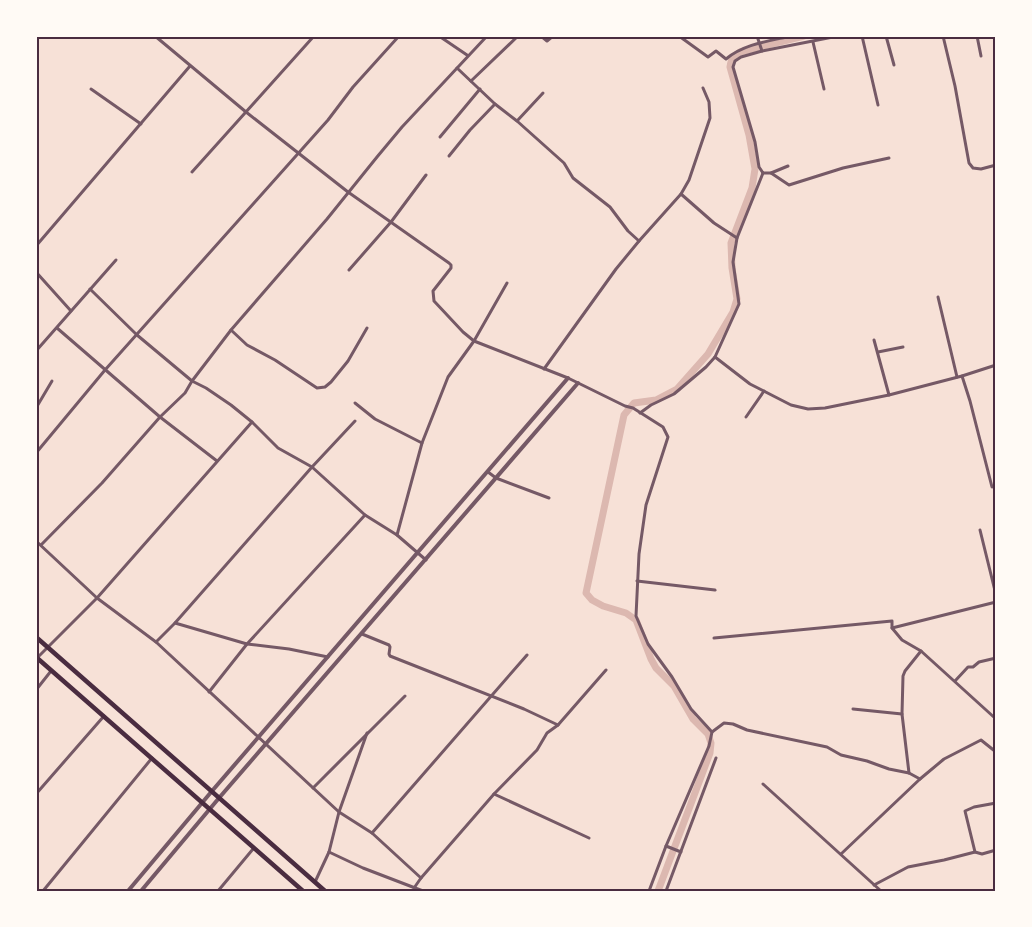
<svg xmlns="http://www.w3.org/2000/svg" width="1032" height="927" viewBox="0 0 1032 927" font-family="'Open Sans',sans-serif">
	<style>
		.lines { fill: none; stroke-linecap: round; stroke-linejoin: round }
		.canal { stroke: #dcb8b0; stroke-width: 7 }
		.minor { stroke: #755966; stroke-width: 3 }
		.tertiary { stroke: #755966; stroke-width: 4 }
		.secondary { stroke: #4a2c40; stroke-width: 4.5 }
		.neatline { fill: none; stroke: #4a2c40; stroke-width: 2 }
	</style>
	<rect width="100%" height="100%" fill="#f7e1d7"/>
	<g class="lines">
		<!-- canal -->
		<path class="canal" d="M658,891L710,753L711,743L708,734L693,719L674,686L656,668L651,659L636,620L626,613L603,606L592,600L586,593L624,415L634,403L656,400L677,389L708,354L733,312L737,299L732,268L731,243L752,188L755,169L749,135L730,67C731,59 733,56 740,52L804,36"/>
		<!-- minor -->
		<g class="minor">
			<path d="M155,36L246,112L348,192L449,263L451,265V268L433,291L434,301L463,332L474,341L568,378L625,406L633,408L663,427L668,437L646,505L639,554L636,616L648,644L672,677L691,709L712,732"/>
			<path d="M439,36L467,55"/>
			<path d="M541,36L547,41L553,36"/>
			<path d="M679,36L708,57L716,51L726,59C744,44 769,41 791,36"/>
			<path d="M757,36L762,51"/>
			<path d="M862,36L878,105"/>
			<path d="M886,36L894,65"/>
			<path d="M943,36L955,86L969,163L973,168L981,169L996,165"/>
			<path d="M977,36L981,56"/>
			<path d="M813,42L824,89"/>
			<path d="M457,68L495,104L517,121L564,163L573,178L610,207L628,231L639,241"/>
			<path d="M471,81L518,36"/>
			<path d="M91,89L141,124"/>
			<path d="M517,121L543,93"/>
			<path d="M440,137L480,89"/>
			<path d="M449,156L470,130L495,104"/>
			<path d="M192,172L314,36"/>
			<path d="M763,173L759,167L755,142L733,67L735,61L741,57L762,51L838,36"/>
			<path d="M763,173H771L788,166"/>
			<path d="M771,173L789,185L843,168L889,158"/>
			<path d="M681,194L714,223L737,238"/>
			<path d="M36,246L190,66"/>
			<path d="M349,270L391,222L426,175"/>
			<path d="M36,272L71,311"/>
			<path d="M90,289L137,335L192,381L206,388L231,405L252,422L278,448L312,467L365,515L397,535L426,560"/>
			<path d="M938,297L957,377"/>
			<path d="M57,328L160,417L217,461"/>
			<path d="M231,330L247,345L275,360L317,388L325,387L331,382L348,361L367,328"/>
			<path d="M874,340L889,395"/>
			<path d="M36,351L116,260"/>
			<path d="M878,352L903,347"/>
			<path d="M715,357L750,384L791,405L808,409L825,408L889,395L962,376L996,365"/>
			<path d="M544,369L616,269L639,241L681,194L689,180L710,118L709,102L703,88"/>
			<path d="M962,376L970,401L992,487"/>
			<path d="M355,403L375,419L422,443"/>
			<path d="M36,408L52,381"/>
			<path d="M640,413L651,405L674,394L706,367L715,357L739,304L733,262L737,238L763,173"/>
			<path d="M746,417L764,391"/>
			<path d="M36,453L105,370L328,120L353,87L399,36"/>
			<path d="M488,472L496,478L549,498"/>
			<path d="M980,530L996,595"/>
			<path d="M397,535L422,443L448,377L474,341L507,283"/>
			<path d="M36,541L97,598L156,642L339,812L372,833L421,878"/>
			<path d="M41,545L102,483L160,417L185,393L192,381L231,330L327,219L377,157L402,127L487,36"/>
			<path d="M637,581L715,590"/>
			<path d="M175,623L247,644L289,649L328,657"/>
			<path d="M892,628L996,602"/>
			<path d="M362,634L389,645L390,647L389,654L390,656L524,709L558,725"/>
			<path d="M714,638L892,621V628L902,640L921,651L996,719"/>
			<path d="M156,642L175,623L312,467L355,421"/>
			<path d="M37,658L97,598L252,422"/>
			<path d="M955,681L968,667H973L979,662L996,658"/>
			<path d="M36,690L51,671"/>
			<path d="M209,692L247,644L365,515"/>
			<path d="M853,709L902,714"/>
			<path d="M909,773L902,714L903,676L905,671L921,651"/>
			<path d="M763,784L881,891"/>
			<path d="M313,788L405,696"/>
			<path d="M36,794L104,716"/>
			<path d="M494,794L589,838"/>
			<path d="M996,803L974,807L965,811L975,852L982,854L996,850"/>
			<path d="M372,833L527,655"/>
			<path d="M666,846L681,852"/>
			<path d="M329,852L363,868L423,891"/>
			<path d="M841,854L920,779L944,759L981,740L996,752"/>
			<path d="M315,882L329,852L339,812L367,733"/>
			<path d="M874,885L908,867L944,860L975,852"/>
			<path d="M36,888L39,891"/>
			<path d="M414,888L421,878L494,794L537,750L547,733L558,725L606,670"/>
			<path d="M43,891L152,758"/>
			<path d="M218,891L253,849"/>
			<path d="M649,891L666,846L709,746L712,732L724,723L733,724L747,730L827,747L841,755L867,761L889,769L909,773L920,779"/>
			<path d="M666,891L716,758"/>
		</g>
		<!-- tertiary -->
		<g class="tertiary">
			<path d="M128,891L212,791L568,378"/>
			<path d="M141,891L219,798L578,383"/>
		</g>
		<!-- secondary -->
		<g class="secondary">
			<path d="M36,637L325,891"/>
			<path d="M36,657L303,891"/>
		</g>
	</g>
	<!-- border -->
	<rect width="1032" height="927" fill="none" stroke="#fffaf5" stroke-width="75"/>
	<rect x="38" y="38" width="956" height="852" class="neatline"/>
</svg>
